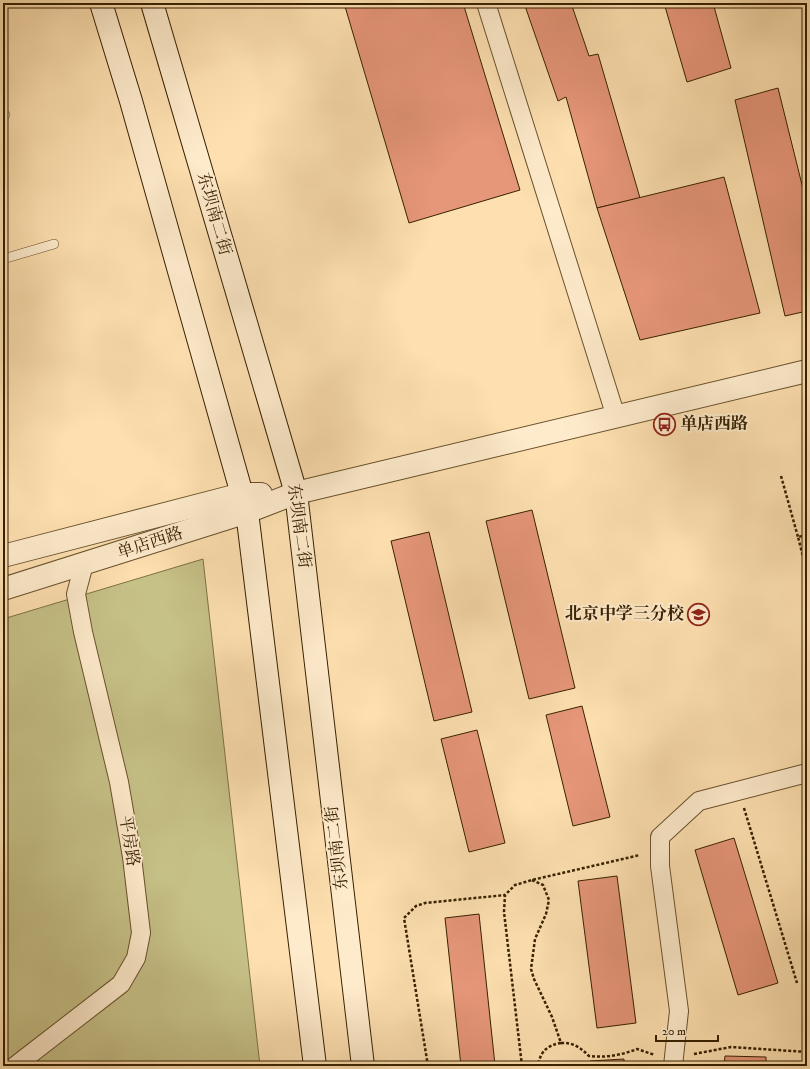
<svg xmlns="http://www.w3.org/2000/svg" width="810" height="1069" viewBox="0 0 810 1069" font-family="'IM FELL DW Pica','Noto Serif SC',serif">
	<style>
		.green { fill: #c6c187; stroke: #7e7144 }
		.building { fill: #e69679; stroke: #372100 }
		.lines { fill: none; stroke-linecap: round; stroke-linejoin: round }
		.service-casing { stroke: #69512c; stroke-width: 10 }
		.minor-casing { stroke: #69512c; stroke-width: 20 }
		.tertiary-casing { stroke: #69512c; stroke-width: 24 }
		.secondary-casing { stroke: #372100; stroke-width: 24 }
		.path { stroke: #372100; stroke-width: 2.5; stroke-dasharray: 3 2; stroke-linecap: butt }
		.service { stroke: #feebcc; stroke-width: 9 }
		.minor { stroke: #feebcc; stroke-width: 18 }
		.tertiary { stroke: #feebcc; stroke-width: 22 }
		.secondary { stroke: #feebcc; stroke-width: 22 }
		.labels { text-anchor: middle; dominant-baseline: central; stroke-width: 4; stroke-linejoin: round; paint-order: stroke }
		.street-label { font-size: 17px; fill: #372100; stroke: #feebcc }
		.poi-label { font-size: 17px; font-weight: bold; fill: #372100; stroke: #feebcc; text-anchor: start }
	</style>
	<rect width="100%" height="100%" fill="#fee0b0"/>
	<filter id="stains"><feTurbulence type="fractalNoise" baseFrequency=".005" numOctaves="4"/><feColorMatrix values="0 0 0 0 .2 0 0 0 0 .09 0 0 0 0 .02 0 0 0 .5 -.17"/></filter>
	<radialGradient id="worn" r=".72"><stop offset=".6" stop-color="#630" stop-opacity="0"/><stop offset="1" stop-color="#630" stop-opacity=".3"/></radialGradient>
	<!-- green -->
	<path class="green" d="M203,559L260,1066H3V619Z"/>
	<!-- building -->
	<g class="building">
		<path d="M344,3H463L520,190L409,223Z"/>
		<path d="M524,3H571L589,56L598,54L640,198L597,208L566,97L558,101Z"/>
		<path d="M664,3H713L731,68L687,82Z"/>
		<path d="M778,88L807,205V311L785,316L735,100Z"/>
		<path d="M724,177L760,313L640,340L597,208Z"/>
		<path d="M532,510L575,688L529,699L486,521Z"/>
		<path d="M429,532L472,712L434,721L391,541Z"/>
		<path d="M582,706L610,817L573,826L546,715Z"/>
		<path d="M477,730L505,843L469,852L441,739Z"/>
		<path d="M734,838L778,983L738,995L695,850Z"/>
		<path d="M617,876L636,1023L597,1028L578,881Z"/>
		<path d="M479,914L495,1065L461,1066L445,918Z"/>
		<path d="M725,1056L766,1057V1066H724Z"/>
		<path d="M624,1059V1066H590V1061Z"/>
	</g>
	<g class="lines">
		<defs>
			<g id="service">
				<path d="M3,116L5,115"/>
				<path d="M3,259L54,244"/>
			</g>
			<g id="minor">
				<path d="M486,3L616,417"/>
				<path d="M15,1066L121,984L136,958L141,933L132,857L119,782L83,632L76,594L84,564"/>
				<path d="M673,1066L679,1011L660,866V837L699,801L807,773"/>
			</g>
			<g id="tertiary">
				<path d="M3,556L242,494H261"/>
				<path d="M3,589L247,512L296,493L807,371"/>
			</g>
			<g id="secondary">
				<path d="M101,3L131,101L247,512L315,1066"/>
				<path d="M152,3L296,493L363,1066"/>
			</g>
		</defs>
		<!-- service casing -->
		<use href="#service" class="service-casing"/>
		<!-- minor casing -->
		<use href="#minor" class="minor-casing"/>
		<!-- tertiary casing -->
		<use href="#tertiary" class="tertiary-casing"/>
		<!-- secondary casing -->
		<use href="#secondary" class="secondary-casing"/>
		<!-- path -->
		<g class="path">
			<path d="M781,476L798,537"/>
			<path d="M807,535L798,537L807,572"/>
			<path d="M744,808L797,983"/>
			<path d="M532,880L543,885L549,900L546,914L535,939L531,969L534,979L552,1017L561,1043C547,1045 540,1052 538,1066"/>
			<path d="M561,1043C573,1042 581,1048 589,1056C605,1058 622,1055 637,1049L655,1055"/>
			<path d="M694,1054L731,1047L807,1052"/>
			<path d="M428,1066L404,918L416,906L425,903L505,895"/>
			<path d="M522,1066L504,912L505,895L515,885L532,880L640,855"/>
		</g>
		<!-- service -->
		<use href="#service" class="service"/>
		<!-- minor -->
		<use href="#minor" class="minor"/>
		<!-- tertiary -->
		<use href="#tertiary" class="tertiary"/>
		<!-- secondary -->
		<use href="#secondary" class="secondary"/>
	</g>
	<!-- icons -->
	<defs>
		<symbol id="bus-ring" viewBox="-11 -11 22 22"><circle r="9.5" fill="#feebcc" stroke="#8f2418" stroke-width="1.5"/><path d="M-5-6H5V4H4V6H2V4H-2V6H-4V4H-5ZM-3.5-4V0h7V-4ZM-3.5 1.2v1.5H-2V1.2ZM2 1.2v1.5H3.5V1.2Z" fill="#8f2418"/></symbol>
		<symbol id="school-ring" viewBox="-11 -11 22 22"><circle r="9.5" fill="#feebcc" stroke="#8f2418" stroke-width="1.5"/><path d="M0-5L7-2L0 1L-7-2ZM-4 1L0 2.5L4 1V4Q0 6-4 4Z" fill="#8f2418"/></symbol>
	</defs>
	<g fill-rule="evenodd">
		<use href="#bus-ring" x="652" y="412" width="25" height="25"/>
		<use href="#school-ring" x="686" y="602" width="25" height="25"/>
	</g>
	<g class="labels">
		<!-- street labels -->
		<g class="street-label">
			<text transform="translate(214 214) rotate(74)">东坝南二街</text>
			<text transform="translate(299 526) rotate(82)">东坝南二街</text>
			<text transform="translate(150 543) rotate(-18)">单店西路</text>
			<text transform="translate(129 841) rotate(81)">平房路</text>
			<text transform="translate(337 848) rotate(-97)">东坝南二街</text>
		</g>
		<!-- poi labels -->
		<g class="poi-label">
			<text x="680" y="424">单店西路</text>
			<text x="684" y="614" text-anchor="end">北京中学三分校</text>
		</g>
	</g>
	<!-- margin -->
	<rect width="810" height="1069" fill="none" stroke="#fee0b0" stroke-width="16"/>
	<rect x="4" y="4" width="802" height="1061" fill="none" stroke="#372100" stroke-width="2"/>
	<rect x="8" y="8" width="794" height="1053" fill="none" stroke="#372100"/>
	<!-- scale -->
	<path d="M656 1035v6h62v-6" fill="none" stroke="#372100" stroke-width="2"/>
	<text x="662" y="1035" font-size="12" fill="#372100" stroke="#feebcc" stroke-width="3" paint-order="stroke">20 m</text>
	<rect width="100%" height="100%" filter="url(#stains)"/>
	<rect width="100%" height="100%" fill="url(#worn)"/>
</svg>
